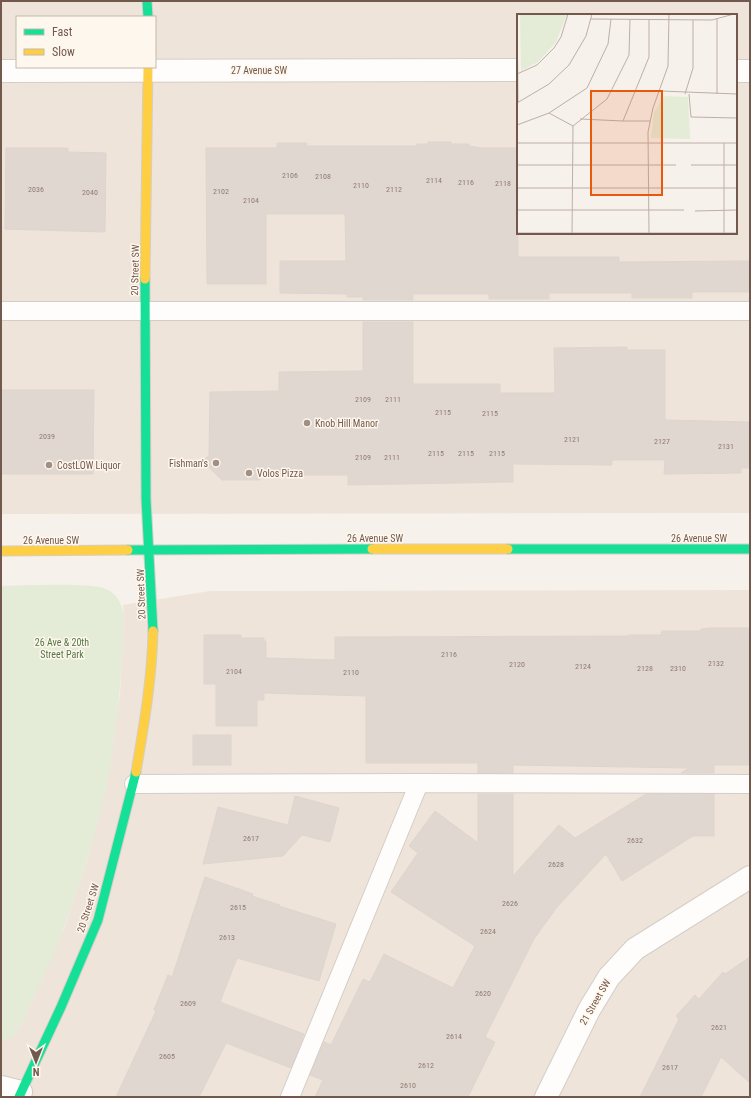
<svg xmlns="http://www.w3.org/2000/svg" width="751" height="1098" viewBox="0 0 751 1098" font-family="'Roboto Condensed',sans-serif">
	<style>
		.residential { fill: #efe4d9; fill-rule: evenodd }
		.green { fill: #e4ecd7 }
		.building { fill: #e0d7d1; stroke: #dfd5ce }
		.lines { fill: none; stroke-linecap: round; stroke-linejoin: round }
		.lane-casing { stroke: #d3cdc7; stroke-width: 20 }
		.street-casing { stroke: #d3cdc7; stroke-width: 24 }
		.fast-casing { stroke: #d5cec8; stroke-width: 11 }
		.slow-casing { stroke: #d5cec8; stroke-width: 11 }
		.lane { stroke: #fefdfc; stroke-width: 18 }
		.street { stroke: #fefdfc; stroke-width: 22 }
		.fast { stroke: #16e098; stroke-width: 9 }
		.slow { stroke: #ffcf43; stroke-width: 9 }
		.poi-dot { fill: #a18e84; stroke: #fef7ed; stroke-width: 1.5 }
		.labels { text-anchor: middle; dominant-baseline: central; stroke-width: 3; stroke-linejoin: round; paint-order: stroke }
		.number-label { font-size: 8px; fill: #907b71 }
		.street-label { font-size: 10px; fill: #73594d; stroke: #fef7ed }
		.poi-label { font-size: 10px; fill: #73594d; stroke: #fef7ed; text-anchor: start }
		.park-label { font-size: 10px; fill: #567846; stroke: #fef7ed }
		.inset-road { fill: none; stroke: #beafa7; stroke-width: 1 }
		.view { fill: #e8590c; fill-opacity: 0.15; stroke: #e8590c; stroke-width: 2 }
		.inset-edge { fill: none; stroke: #73594d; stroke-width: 2 }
	</style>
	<rect width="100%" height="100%" fill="#f6f1eb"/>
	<!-- residential -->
	<g class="residential">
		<path d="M1,1H750V513L1,514ZM518,15H736V233H518ZM17,17H155V67H17Z"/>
		<path d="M750,590V1097H1V1044L21,1025L65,926L87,860L107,779L120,694L124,616L123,605L210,591Z"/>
	</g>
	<!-- green -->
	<path class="green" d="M1,586C23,586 89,582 106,589C117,594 122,604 124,616C122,670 118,725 108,779C98,828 82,877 65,925C53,959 36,992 21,1025L13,1036L1,1044Z"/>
	<!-- building -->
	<g class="building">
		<path d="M428,142H451V144H469V146L481,148H518V257H619V262L750,261V292H692V298H632V293H549V299H489V294H413V300H363V297H347V294L280,293V261H346L345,214H266V284H207L206,148H277V143H307L306,146H417V144H428Z"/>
		<path d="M6,148H68V152L106,153L105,232L5,229Z"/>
		<path d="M363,322H413V384H500V393H555L554,348L627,347V350H665V420L750,422V468H741V473L664,474L665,460H612V465L513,464V482L348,485V475H260V480H222L202,461L209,456L210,392L279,391V372L363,371Z"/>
		<path d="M1,390H94L93,474H1Z"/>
		<path d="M709,628H750V765H714V773H681L689,768L513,765V773H478V763H366V696L264,693V700H257V726H216V684H204V635H241V638H264V641H266V658L335,660V637L628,636V635H661L662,631H701V629Z"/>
		<rect x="193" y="735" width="38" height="30"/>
		<path d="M478,794H513V876L559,825L575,838L646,794H714V836H693L622,881L606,854L557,907L534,939L485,1037L495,1042L468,1097H315L323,1080L310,1075L324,1042L331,1045L363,979L370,982L384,954L453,988L475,946L391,892L418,853L409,846L435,811L478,843Z"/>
		<path d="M295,796L339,808L330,842L302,835L283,856L203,864L218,807L288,825Z"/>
		<path d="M205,877L253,894L252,896L280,905L279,906L336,924L319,981L237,958L220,1002L304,1034L291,1068L226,1043L199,1097H116L156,1011L154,1010L168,975L172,977Z"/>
		<path d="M750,957V1083L721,1057L701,1097H640L679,1019L676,1016L695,995L699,999L723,972L725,974Z"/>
	</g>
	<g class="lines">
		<defs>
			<g id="lane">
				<path d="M1,311H750"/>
				<path d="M134,784L419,783"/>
				<path d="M290,1097L419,783L750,784"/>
			</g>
			<g id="street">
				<path d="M1,71L518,70"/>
				<path d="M736,71H750"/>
				<path d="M1,1087L21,1092"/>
				<path d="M546,1097L589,1010L609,977L635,949L750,877"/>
			</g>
			<g id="fast">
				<path d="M147,1L148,17"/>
				<path d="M145,279L146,499L153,631"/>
				<path d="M508,549H750"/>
				<path d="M128,550L372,549"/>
				<path d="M19,1097L61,1007L98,920L136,772"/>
			</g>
			<g id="slow">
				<path d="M145,279L148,67"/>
				<path d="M372,549H508"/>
				<path d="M1,551L128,550"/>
				<path d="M136,772C144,725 152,679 153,631"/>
			</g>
		</defs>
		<!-- lane casing -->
		<use href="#lane" class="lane-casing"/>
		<!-- street casing -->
		<use href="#street" class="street-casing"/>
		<!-- fast casing -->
		<use href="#fast" class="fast-casing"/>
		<!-- slow casing -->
		<use href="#slow" class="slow-casing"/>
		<!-- lane -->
		<use href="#lane" class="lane"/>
		<!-- street -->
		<use href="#street" class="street"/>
		<!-- fast -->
		<use href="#fast" class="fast"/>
		<!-- slow -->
		<use href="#slow" class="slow"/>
	</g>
	<!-- markers -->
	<g class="poi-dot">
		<circle cx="307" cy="423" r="4"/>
		<circle cx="216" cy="463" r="4"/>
		<circle cx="49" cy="465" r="4"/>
		<circle cx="249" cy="473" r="4"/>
	</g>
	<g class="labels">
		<!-- number labels -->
		<g class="number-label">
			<text x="290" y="175">2106</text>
			<text x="323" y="176">2108</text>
			<text x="434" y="180">2114</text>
			<text x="466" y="182">2116</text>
			<text x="503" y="183">2118</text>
			<text x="361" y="185">2110</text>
			<text x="36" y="189">2036</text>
			<text x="394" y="189">2112</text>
			<text x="221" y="191">2102</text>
			<text x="90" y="192">2040</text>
			<text x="251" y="200">2104</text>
			<text x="363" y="399">2109</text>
			<text x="393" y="399">2111</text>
			<text x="443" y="412">2115</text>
			<text x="490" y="413">2115</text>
			<text x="47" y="436">2039</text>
			<text x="572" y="439">2121</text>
			<text x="662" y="441">2127</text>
			<text x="726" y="446">2131</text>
			<text x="436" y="453">2115</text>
			<text x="466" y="453">2115</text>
			<text x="497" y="453">2115</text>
			<text x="363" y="457">2109</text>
			<text x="392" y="457">2111</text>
			<text x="449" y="654">2116</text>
			<text x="716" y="663">2132</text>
			<text x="517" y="664">2120</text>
			<text x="583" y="666">2124</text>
			<text x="645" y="668">2128</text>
			<text x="678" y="668">2310</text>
			<text x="234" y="671">2104</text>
			<text x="351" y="672">2110</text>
			<text x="251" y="838">2617</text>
			<text x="635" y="840">2632</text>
			<text x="556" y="864">2628</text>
			<text x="510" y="903">2626</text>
			<text x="238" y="907">2615</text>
			<text x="488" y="931">2624</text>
			<text x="227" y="937">2613</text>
			<text x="483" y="993">2620</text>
			<text x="188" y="1003">2609</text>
			<text x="719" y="1027">2621</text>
			<text x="454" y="1036">2614</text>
			<text x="167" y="1056">2605</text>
			<text x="426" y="1065">2612</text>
			<text x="670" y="1067">2617</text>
			<text x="408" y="1085">2610</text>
		</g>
		<!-- street labels -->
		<g class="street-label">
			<text x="259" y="70">27 Avenue SW</text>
			<text transform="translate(135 270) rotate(-89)">20 Street SW</text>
			<text x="375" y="538">26 Avenue SW</text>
			<text x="699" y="538">26 Avenue SW</text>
			<text x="51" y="540">26 Avenue SW</text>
			<text transform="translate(141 594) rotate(-92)">20 Street SW</text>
			<text transform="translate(88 908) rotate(-72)">20 Street SW</text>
			<text transform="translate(595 1002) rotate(-60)">21 Street SW</text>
		</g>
		<!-- poi labels -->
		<g class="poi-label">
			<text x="315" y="423">Knob Hill Manor</text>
			<text x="208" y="463" text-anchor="end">Fishman's</text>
			<text x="57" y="465">CostLOW Liquor</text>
			<text x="257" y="473">Volos Pizza</text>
		</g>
		<!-- park labels -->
		<g class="park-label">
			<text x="62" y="642">26 Ave &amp; 20th<tspan x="62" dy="12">Street Park</tspan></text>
		</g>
	</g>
	<!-- overview -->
	<g transform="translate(517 14)">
		<rect width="220" height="220" fill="#f6f1eb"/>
		<path d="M3,0H50L39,28L21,48L4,57ZM147,82L171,83L173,125L134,124L137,99Z" fill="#e4ecd7"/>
		<path class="inset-road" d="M0,0L1,88M74,5L195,6L217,0M200,5V80M0,60L20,51L37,34L44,23L51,0M144,77L220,80M168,80L176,54V6M172,80L174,103L220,104M0,89L32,70L52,51L69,22L75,0M32,99L56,112M63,105L106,107L132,43V6M106,107H133M0,111L32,99L70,74L91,30L94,5M0,129H220M0,151H159M174,151H220M0,174H220M0,196H167M178,197L220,196M0,219H220M55,220L56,112L90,85L112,41L113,5M132,220L131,118L136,94L151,52L152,0M207,220V129"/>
		<path class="view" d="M74,77H145V181H74Z"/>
		<rect width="220" height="220" class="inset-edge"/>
	</g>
	<!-- border -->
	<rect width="751" height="1098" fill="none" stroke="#73594d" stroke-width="4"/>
	<!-- legend -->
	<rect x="16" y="16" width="140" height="52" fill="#fef7ed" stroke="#c6b8ad"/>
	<rect x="24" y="29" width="20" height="6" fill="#16e098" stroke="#c6b8ad"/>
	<text x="52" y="36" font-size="12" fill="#73594d">Fast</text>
	<rect x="24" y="49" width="20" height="6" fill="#ffcf43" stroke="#c6b8ad"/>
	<text x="52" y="56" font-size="12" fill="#73594d">Slow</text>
	<!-- north arrow -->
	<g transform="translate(36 1062) rotate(180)" stroke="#fef7ed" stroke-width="3" paint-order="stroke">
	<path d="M0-3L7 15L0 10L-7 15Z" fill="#73594d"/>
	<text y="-6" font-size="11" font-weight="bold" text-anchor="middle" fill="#73594d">N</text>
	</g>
</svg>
